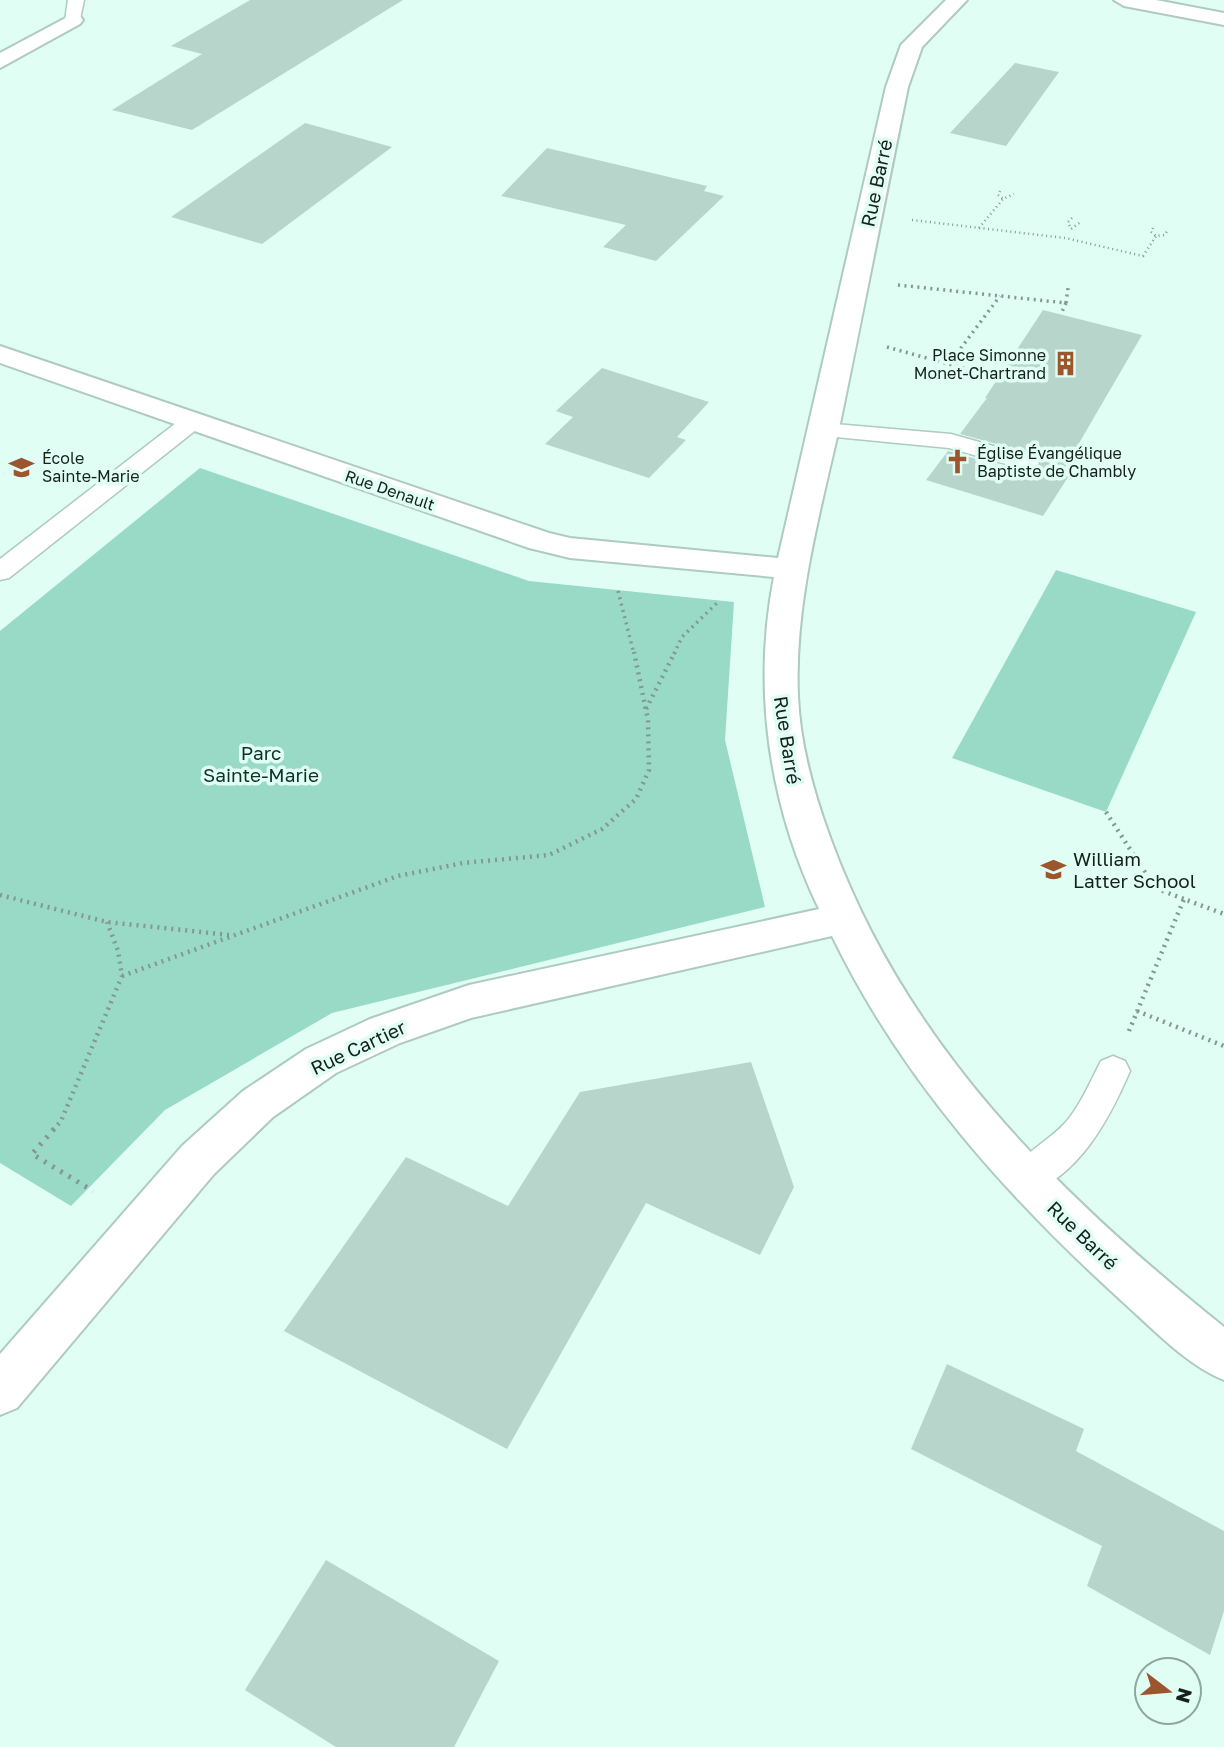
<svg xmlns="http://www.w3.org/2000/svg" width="1224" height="1747" viewBox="0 0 1224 1747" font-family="'Golos Text',sans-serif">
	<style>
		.green { fill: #99dac6 }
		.building { fill: #b8d5cc }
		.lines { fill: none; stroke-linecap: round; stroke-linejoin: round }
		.lane-casing { stroke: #aecac1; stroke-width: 3 }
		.street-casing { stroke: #aecac1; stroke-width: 4 }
		.path-far3 { stroke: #839892; stroke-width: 2.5; stroke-dasharray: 1 3.5; stroke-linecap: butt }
		.path-far2 { stroke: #839892; stroke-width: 3.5; stroke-dasharray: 2 4.5; stroke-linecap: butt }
		.path-far1 { stroke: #839892; stroke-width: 4.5; stroke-dasharray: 2 5; stroke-linecap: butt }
		.path { stroke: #839892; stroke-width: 5; stroke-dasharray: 2.5 7; stroke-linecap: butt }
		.lane { fill: #fff; fill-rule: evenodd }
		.street { fill: #fff; fill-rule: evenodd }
		.labels { text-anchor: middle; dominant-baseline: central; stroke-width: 7; stroke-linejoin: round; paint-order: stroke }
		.far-poi-label { font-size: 16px; fill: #16211e; stroke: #e0fef4; text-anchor: start }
		.far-street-label { font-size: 16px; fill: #16211e; stroke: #e0fef4 }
		.street-label { font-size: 19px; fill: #16211e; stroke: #e0fef4 }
		.park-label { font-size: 19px; fill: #0f3128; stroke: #e0fef4 }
		.poi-label { font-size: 19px; fill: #16211e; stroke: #e0fef4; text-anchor: start }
	</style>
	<rect width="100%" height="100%" fill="#e0fef4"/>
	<!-- green -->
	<g class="green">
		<path d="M200,468L529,581L734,602L725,740L765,907L332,1013L165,1110L71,1206L0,1163V631Z"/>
		<path d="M1056,570L1196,612L1106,812L952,758Z"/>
	</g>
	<!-- building -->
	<g class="building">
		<path d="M250,0H403L192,130L112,110L202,54L171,46Z"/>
		<path d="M1015,63L1059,72L1006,146L950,133Z"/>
		<path d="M305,123L392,147L262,244L171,217Z"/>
		<path d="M547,148L707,186L704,191L724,196L656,261L603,247L626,225L501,196Z"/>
		<path d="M1043,310L1142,335L1064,469L1072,471L1043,516L926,480L948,451L1026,473L1038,469L1041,462L1037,455L960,434L987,398H985Z"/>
		<path d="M602,368L709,402L677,437L686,440L649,478L545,444L573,417L556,411Z"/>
		<path d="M751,1062L794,1187L760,1255L646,1203L507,1449L284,1331L406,1157L508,1206L580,1092Z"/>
		<path d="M947,1364L1084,1429L1076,1451L1224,1531V1611L1210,1655L1087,1586L1102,1546L911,1449Z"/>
		<path d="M326,1560L499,1661L454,1747H336L245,1690Z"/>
	</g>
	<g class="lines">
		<defs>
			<g id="lane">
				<path d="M68,0H84L79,24L73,25L65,20Z"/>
				<path d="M193,414L201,416L205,421L201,426L9,578L0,580V559L185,416Z"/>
				<path d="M823,423L951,434L1036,458L1039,463L1036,468L1027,470L949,448L815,435L811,430L815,425Z"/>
				<path d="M1113,1056L1125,1061L1130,1071C1109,1120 1079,1176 1026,1195L1013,1190L1008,1179C1019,1155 1048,1142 1066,1122C1081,1104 1090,1082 1101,1061Z"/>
			</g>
			<g id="street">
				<path d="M946,0H967L922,47L908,87C885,197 864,308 841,419C821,510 794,602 798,696C800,746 814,794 831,840C906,1045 1057,1193 1224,1327V1380C1187,1365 1154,1330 1124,1303C1007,1197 902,1080 832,936L471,1018L400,1043L336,1073L273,1117L214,1174L17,1408L0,1415V1354L182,1146L243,1091L306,1049L370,1019L469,985L819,909C769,805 752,690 774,577L570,558L529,548L0,363V346L549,533L570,538L778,558L886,87L901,45Z"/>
				<path d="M1114,0H1156L1224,13V25L1124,6Z"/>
				<path d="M73,14L80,16L83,20L80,24L0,68V53Z"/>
			</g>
		</defs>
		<!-- lane casing -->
		<use href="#lane" class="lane-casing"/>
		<!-- street casing -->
		<use href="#street" class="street-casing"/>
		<!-- path-far3 -->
		<g class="path-far3">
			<path d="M1000,191L998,195L1003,199L1014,194"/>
			<path d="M1072,218L1068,222L1071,229L1082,221"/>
			<path d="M912,220L1065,238L1143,256L1156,236"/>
			<path d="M979,228L1003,199"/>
			<path d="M1153,228L1151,232L1156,236L1165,235L1167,231"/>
		</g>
		<!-- path-far2 -->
		<g class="path-far2">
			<path d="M898,285L1066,303L1061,314"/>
			<path d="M1066,303L1068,288"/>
			<path d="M887,347L977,372"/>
			<path d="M949,364L1000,296"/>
			<path d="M618,591L634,654"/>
			<path d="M674,654L682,637L719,601"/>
		</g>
		<!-- path-far1 -->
		<g class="path-far1">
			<path d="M646,709L675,652"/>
			<path d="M1106,812L1155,888L1184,899"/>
			<path d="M0,895L107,922L229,935"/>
			<path d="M122,976L398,876L463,863L549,855L602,829L636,799L649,770L648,720L634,652"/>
			<path d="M1137,1011L1224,1046"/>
			<path d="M1129,1031L1184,899L1224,914"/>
			<path d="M53,1130L61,1121L122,976L118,951L107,922"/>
		</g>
		<!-- path -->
		<path class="path" d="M54,1129L32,1154L93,1191"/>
		<!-- lane -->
		<use href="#lane" class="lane"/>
		<!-- street -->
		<use href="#street" class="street"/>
	</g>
	<!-- icons -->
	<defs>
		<symbol id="building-bare" viewBox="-9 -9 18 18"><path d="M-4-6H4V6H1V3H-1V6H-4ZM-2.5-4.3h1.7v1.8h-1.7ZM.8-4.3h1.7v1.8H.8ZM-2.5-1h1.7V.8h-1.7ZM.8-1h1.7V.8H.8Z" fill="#9c562d" stroke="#e0fef4" stroke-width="2.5" paint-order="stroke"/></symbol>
		<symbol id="church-bare" viewBox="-9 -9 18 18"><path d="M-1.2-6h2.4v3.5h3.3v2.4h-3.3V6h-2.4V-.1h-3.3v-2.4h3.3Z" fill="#9c562d" stroke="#e0fef4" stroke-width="2.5" paint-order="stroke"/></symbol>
		<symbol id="school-bare" viewBox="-9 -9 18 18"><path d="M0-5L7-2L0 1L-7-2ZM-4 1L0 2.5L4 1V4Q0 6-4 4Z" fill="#9c562d" stroke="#e0fef4" stroke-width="2.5" paint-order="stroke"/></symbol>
	</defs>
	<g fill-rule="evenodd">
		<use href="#building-bare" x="1048" y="346" width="35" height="35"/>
		<use href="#church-bare" x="940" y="444" width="35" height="35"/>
		<use href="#school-bare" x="4" y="450" width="35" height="35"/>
		<use href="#school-bare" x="1036" y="852" width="35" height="35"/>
	</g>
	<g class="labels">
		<!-- far-poi labels -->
		<g class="far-poi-label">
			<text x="1046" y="355" text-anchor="end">Place Simonne<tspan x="1046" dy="18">Monet-Chartrand</tspan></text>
			<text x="977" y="453">Église Évangélique<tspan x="977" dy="18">Baptiste de Chambly</tspan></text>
			<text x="42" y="458">École<tspan x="42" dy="18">Sainte-Marie</tspan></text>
		</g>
		<!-- far-street labels -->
		<g class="far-street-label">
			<text transform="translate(390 490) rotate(19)">Rue Denault</text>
		</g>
		<!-- street labels -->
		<g class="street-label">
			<text transform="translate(876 183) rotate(-78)">Rue Barré</text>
			<text transform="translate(788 740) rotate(81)">Rue Barré</text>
			<text transform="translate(358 1047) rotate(-25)">Rue Cartier</text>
			<text transform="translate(1083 1235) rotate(44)">Rue Barré</text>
		</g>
		<!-- park labels -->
		<g class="park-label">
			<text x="261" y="752">Parc<tspan x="261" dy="22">Sainte-Marie</tspan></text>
		</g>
		<!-- poi labels -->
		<g class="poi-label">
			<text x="1073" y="858">William<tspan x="1073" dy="22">Latter School</tspan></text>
		</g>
	</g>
	<!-- north arrow -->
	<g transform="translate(1168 1691) rotate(106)"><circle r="33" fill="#e0fef4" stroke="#8fa69e" stroke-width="2"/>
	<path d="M0-5L12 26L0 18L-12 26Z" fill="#9c562d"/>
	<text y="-10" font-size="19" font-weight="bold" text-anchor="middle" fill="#16211e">N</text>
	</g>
</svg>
